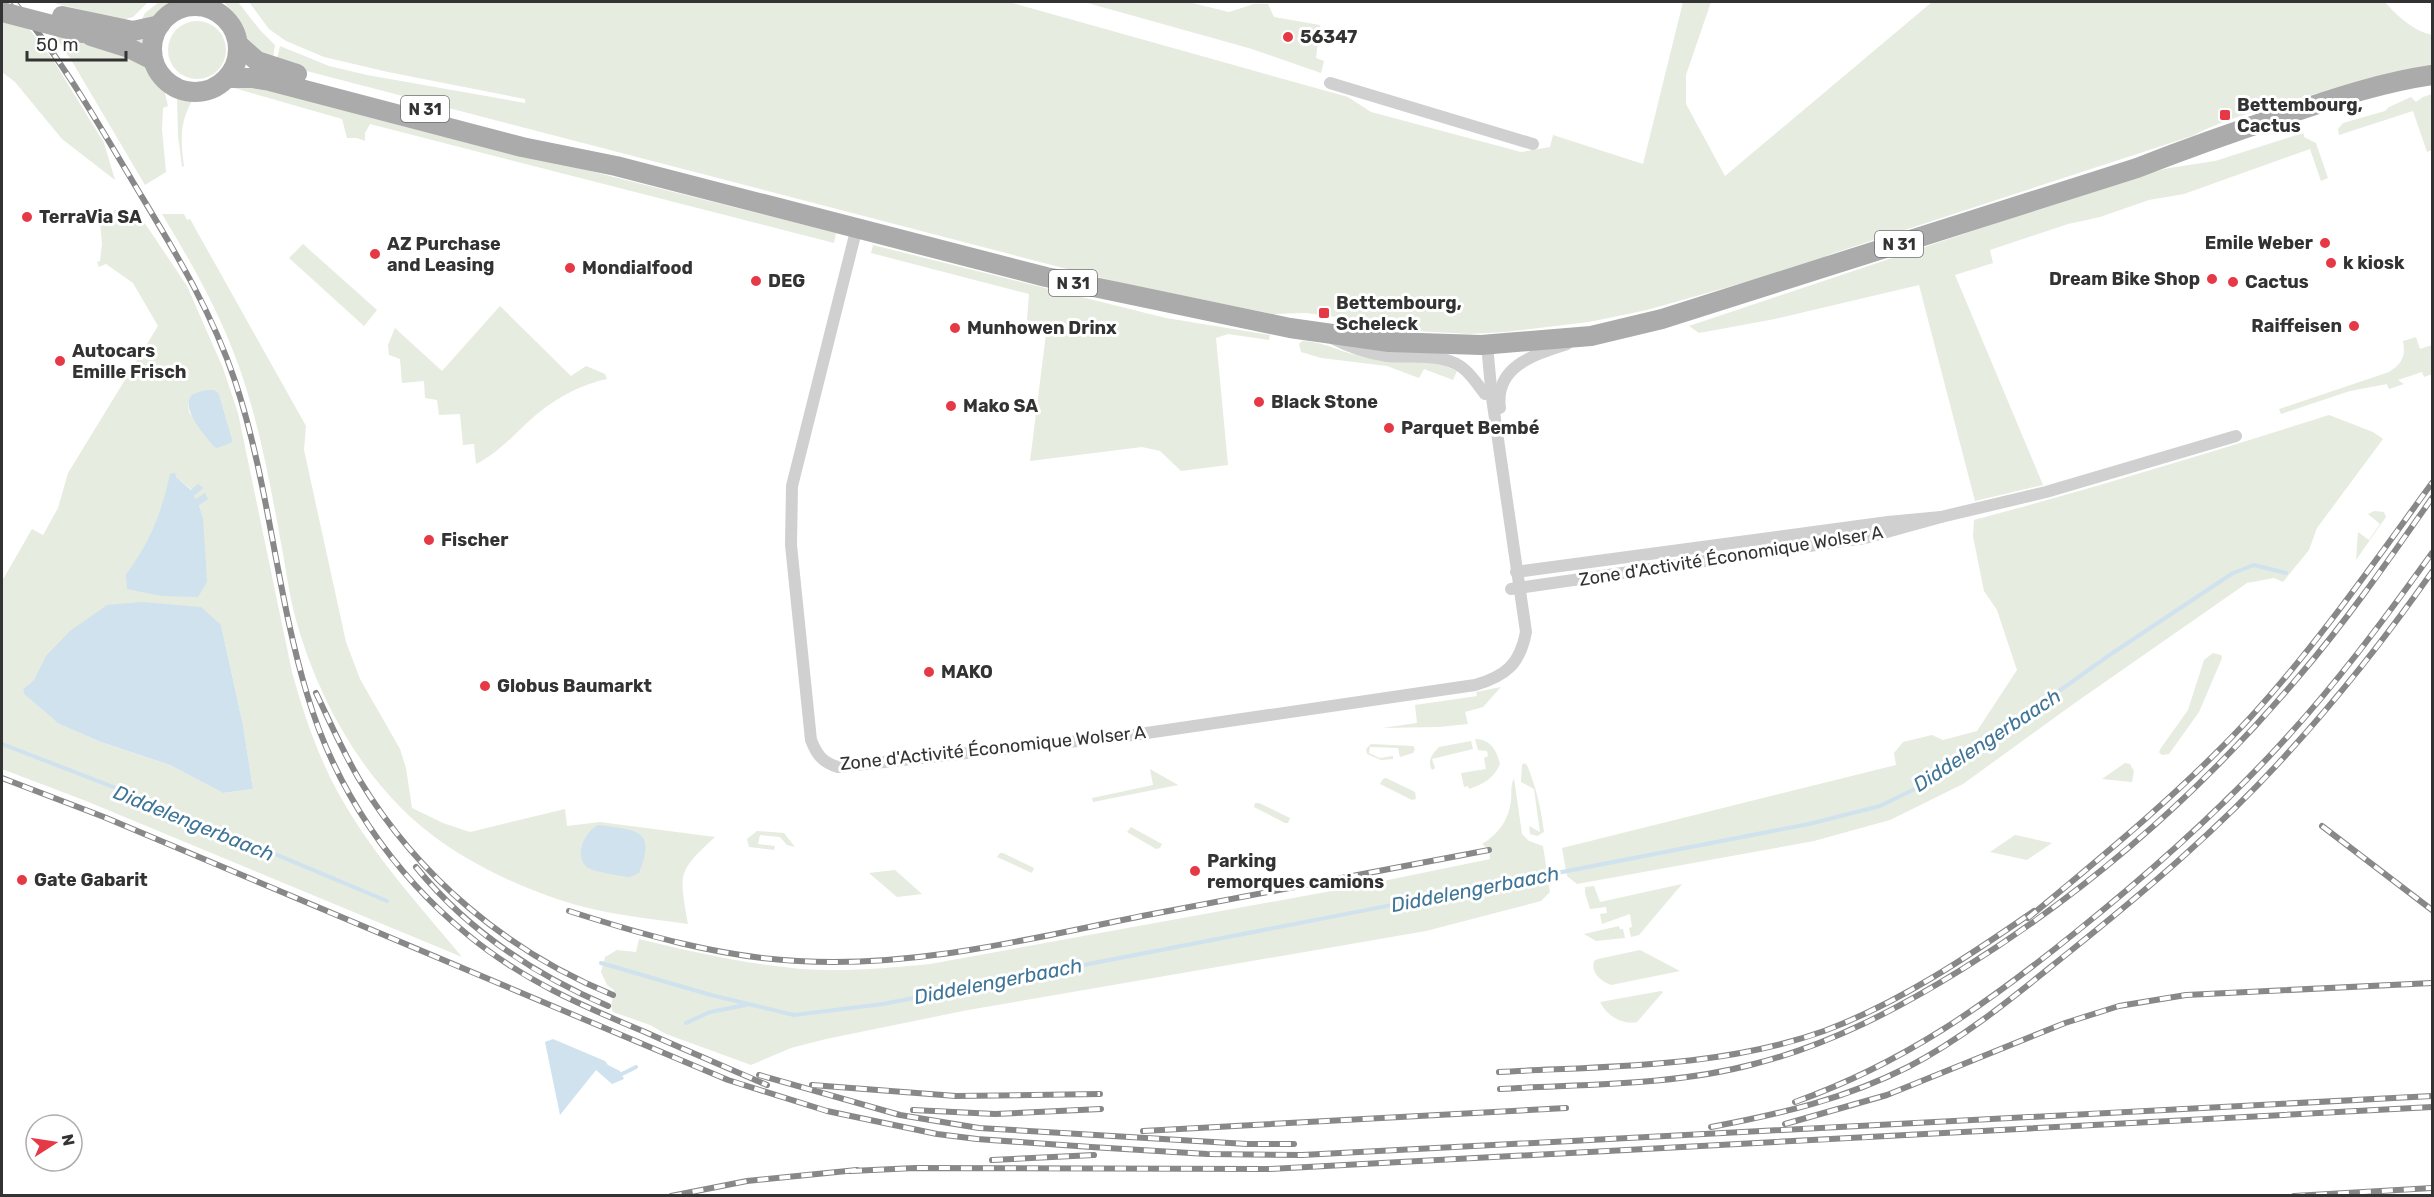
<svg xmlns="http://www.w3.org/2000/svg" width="2434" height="1197" viewBox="0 0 2434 1197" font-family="Rubik,sans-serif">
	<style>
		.green { fill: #e6ecdf; fill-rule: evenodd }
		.water { fill: #cfe2ee }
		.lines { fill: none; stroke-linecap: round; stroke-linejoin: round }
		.stream { stroke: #cfe2ee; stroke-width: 4 }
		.street { stroke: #d0d0d0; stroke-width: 12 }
		.primary { stroke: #ababab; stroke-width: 20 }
		.rail-casing { stroke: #888; stroke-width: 6 }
		.rail { stroke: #fff; stroke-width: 4; stroke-dasharray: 11; stroke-linecap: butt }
		.primary-bridge { stroke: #ababab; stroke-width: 20 }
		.poi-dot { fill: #e63946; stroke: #fff; stroke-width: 2 }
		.labels { text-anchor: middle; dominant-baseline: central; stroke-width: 6; stroke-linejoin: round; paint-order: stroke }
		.shield { fill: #fff; stroke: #707070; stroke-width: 1.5 }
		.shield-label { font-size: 16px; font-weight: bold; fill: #333 }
		.poi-label { font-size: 18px; font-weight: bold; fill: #333; stroke: #fff; text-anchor: start }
		.street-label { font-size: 18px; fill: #333; stroke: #fff }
		.water-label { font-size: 20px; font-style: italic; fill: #3f7597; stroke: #fff }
	</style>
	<rect width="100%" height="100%" fill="#fff"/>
	<!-- green -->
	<g class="green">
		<path d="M50,2H148L133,17L122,20Z"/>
		<path d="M159,2H172C164,15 153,21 139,25L145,13Z"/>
		<path d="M224,2H238L260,30L275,45L273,58L268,60L248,44L241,23Z"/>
		<path d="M249,2H1009L1348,97L1371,112L1521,152L1550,147L1553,135L1643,164L1683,2H1711L1686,75V104L1725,176L1932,2H2385C2397,16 2414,31 2432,35V70L2320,98L2318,93C2275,107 2232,115 2192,136L1828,255L1820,261L1647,310L1589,322L1505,332L1469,334L1383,329L1343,318L1306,313L1273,314L1125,284L276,63L280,46L329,66L367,75L525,103V99L388,72L324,57L286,41L269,29Z"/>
		<path d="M1084,2H1188L1229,12L1254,4H1268L1274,17L1320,25L1316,58L1324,61L1321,73L1252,49Z"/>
		<path d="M2,19L27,26L55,63L104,143L115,180L62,139L15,82L2,72Z"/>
		<circle cx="197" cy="50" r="29"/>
		<path d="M52,32L146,35L148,59L153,75L164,89L168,106L163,108L162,130L166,172L145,185L70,58Z"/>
		<path d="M250,87L268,90L836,233L834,243L370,124L365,133V141L357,138H347L342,119L234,88Z"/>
		<path d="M2432,94V150L2427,152L2413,111L2339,135L2338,129L2343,123L2385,111L2389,107L2411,97L2416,102L2423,97Z"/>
		<path d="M177,97L192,101C179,123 181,142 184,166L182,167L178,135Z"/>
		<path d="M2300,134H2304V137L2316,143L2328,178L2321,181L2310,149L2184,194L2149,200L2100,217L2068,224L1990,250L1993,263L1955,275L2043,485L1975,501L1919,285L1775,319L1699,333L1689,326L2140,175L2169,168L2215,161Z"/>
		<path d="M115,210L140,216L187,286L223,368L238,413L292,672C304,715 318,757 340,796C373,855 419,905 462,957L86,801L2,769V581L32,529L43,535L58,508L68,473L158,326L133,283L106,264L99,267L97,262L100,261L102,244L100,223ZM219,394L233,442L214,447L189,412L188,403ZM176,477L192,490L202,488L194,496L199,505L203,518L126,574C137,560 147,546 154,530C163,512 167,494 176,477ZM221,625L243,725L253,789L223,793L170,765L101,742L59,724L24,694L23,689L34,680Z"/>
		<path d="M162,214H184L187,220L190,219L306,426L304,450L346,642L360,679L400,749L406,768L412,808L443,823L470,832L565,809L567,826L600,822L715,837C677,872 679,873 688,924C646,918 601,914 560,900C521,887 480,868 446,845C370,794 320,706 296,620C289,595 286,569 281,543C270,483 259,422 238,364C219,311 191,262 162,214Z"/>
		<path d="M303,244L377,310L364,326L289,258Z"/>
		<path d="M873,245L1166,318L1270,335L1269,340L1228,334L1216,338L1228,465L1181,471L1160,451L1142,447L1030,461L1047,326L1027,320L1029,294L871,253Z"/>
		<path d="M500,306L571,376L586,366L605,374L607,379C582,384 558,397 537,414C517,431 500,452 476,464L474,444L463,445L460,414L439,415L437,400L425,398L424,381L402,383L400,359L389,355L388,345L395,328L442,371Z"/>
		<path d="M2416,337L2420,349L2432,345V374L2424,377L2422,372L2398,380L2404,384L2389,389L2387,384L2350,391L2281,414L2279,409L2389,372C2402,364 2406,356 2403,341Z"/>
		<path d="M1302,341C1322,341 1338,351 1356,355C1389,363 1426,356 1457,371L1453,380L1424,369L1419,378L1387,366L1321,358L1301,352L1299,344Z"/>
		<path d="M2329,415L2373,432L2383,439L2317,528L2309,550L2283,582L2274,578L2247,583L2072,705L1963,784L1890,820L1814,841L1577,884L1567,876L1562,848L1896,765L1894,753L1903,742L1932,735L1943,740L1977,731L2017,670L1997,610L1984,591L1973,536L1974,520C2094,488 2213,452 2329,415Z"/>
		<path d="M2374,511L2384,512L2386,517L2356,560L2358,532L2369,540L2380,524L2368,514Z"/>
		<path d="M2213,653L2221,655L2222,658L2199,712L2169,754L2162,755L2159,752L2161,748L2188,710L2204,660Z"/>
		<path d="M1501,687L1483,707L1465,712L1468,724L1438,727L1382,728L1417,723L1415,705L1477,696L1476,692Z"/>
		<path d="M1475,739C1490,739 1497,750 1500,764C1494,778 1484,784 1469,789L1468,786L1464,787L1461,773L1486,769L1484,758L1488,756L1487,751L1478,750Z"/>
		<path d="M1471,741L1473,749L1432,759L1435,768L1432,770C1427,761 1432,754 1439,747Z"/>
		<path d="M1371,744L1413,746L1415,749L1413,753L1400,757L1398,748L1370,747L1369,753L1380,758L1393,756V759L1381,760L1367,754L1366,749Z"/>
		<path d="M1524,763L1527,765C1536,787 1541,808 1544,832L1537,836L1530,834L1529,826L1540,832L1534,789L1521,782L1522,765Z"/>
		<path d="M2125,763L2130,764L2134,771L2132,782L2102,779Z"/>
		<path d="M1150,769L1178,785L1093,802L1092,798L1153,785Z"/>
		<path d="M1386,778L1415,792L1416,799L1412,800L1380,784L1383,779Z"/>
		<path d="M1514,778L1522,834L1529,841L1543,846L1550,892L1541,901L1426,931L968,1010L826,1039L791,1048L751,1065L666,1034L650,1025L613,1012L611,1006L614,990L607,985L601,972L605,957L617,950L636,952L639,939C693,952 746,964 801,969C845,972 887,968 930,964L1359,886L1490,859L1489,850L1482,844C1498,835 1509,819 1511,801C1512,793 1510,786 1514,778Z"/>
		<path d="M1255,803H1259L1290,818L1288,823H1285L1254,807Z"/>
		<path d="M1131,827L1162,844L1160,848L1156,849L1127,832Z"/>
		<path d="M757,831L784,833L795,847L787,845L780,837L760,835L758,844L775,846L774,850L749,847L747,839Z"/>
		<path d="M2015,835L2052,843L2027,860L1990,852Z"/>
		<path d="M1000,853H1003L1034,868L1032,873L997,857Z"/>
		<path d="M895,870L922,894L897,897L869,873Z"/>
		<path d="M1682,884L1639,935L1631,937L1629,928L1632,927L1630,914L1602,924L1600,914L1607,913L1606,907L1590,909L1585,893V887L1594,886L1600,902Z"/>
		<path d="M1619,926L1620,929H1623L1625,938L1596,941L1584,934Z"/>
		<path d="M1640,950L1680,971L1611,985C1601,981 1591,974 1594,961L1598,959Z"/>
		<path d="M1661,991L1663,992L1637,1022C1622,1025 1607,1016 1600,1002Z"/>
	</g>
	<!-- water -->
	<g class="water">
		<path d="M206,390H214L219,394L233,442L217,448L214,447C206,436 179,408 192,395C195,393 202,391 206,390Z"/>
		<path d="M175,473L176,477L191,490L198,484L203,488L194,496L196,499L205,493L208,499L199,505L203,518L207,582L198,597L162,596L127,589L126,574C150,543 162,512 170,474Z"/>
		<path d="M142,602L201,607L221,625L243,725L253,789L223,793L170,765L101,742L59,724L24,694L23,689L34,680L46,656L70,631L107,605Z"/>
		<path d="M598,825C634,830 658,828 639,873C636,874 633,876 630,877C624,877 593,871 588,868C573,857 584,832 598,825Z"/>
		<path d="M553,1039L605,1061L608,1065L620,1071L624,1079L612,1084L596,1070L560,1115L545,1042Z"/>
	</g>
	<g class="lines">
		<!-- stream -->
		<g class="stream">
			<path d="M2,744L134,795L387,901"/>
			<path d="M601,963L711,995L794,1015L883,1004L1809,824L1880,806L1937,778L2111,654L2233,573L2254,565L2286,573"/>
			<path d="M686,1023L710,1012L746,1005"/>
			<path d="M618,1076L636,1067"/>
		</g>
		<!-- street -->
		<g class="street">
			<path d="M1330,83L1533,144"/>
			<path d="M857,227L792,486L791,545L811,740C817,755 822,762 838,767L1133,735L1475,685C1506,676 1520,664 1526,632L1492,398L1487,345"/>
			<path d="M1334,339C1351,348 1367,353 1387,356C1410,358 1439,353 1460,366C1470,372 1477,384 1485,394"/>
			<path d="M1500,408C1494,366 1536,354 1567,344"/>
			<path d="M1941,517L2046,492L2236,436"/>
			<path d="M1511,589L1865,538L1941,517L1888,522L1516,572"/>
		</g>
		<!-- primary -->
		<g class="primary">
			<circle cx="195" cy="49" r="43"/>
			<path d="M62,16L133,31L160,25"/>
			<path d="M91,36L129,48L153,60"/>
			<path d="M239,45L257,61L297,74"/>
			<path d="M228,78H252L270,81L522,147L616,166L1046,277L1290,328L1389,342L1481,345L1591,336L1662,319L2137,168C2188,148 2239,130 2291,113C2338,97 2384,82 2432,75"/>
		</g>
		<defs>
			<g id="rail">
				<path d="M14,2C61,58 96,120 133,182C172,247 211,309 235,381C269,483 276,592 307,694C335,789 392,873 468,935C521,979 582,1006 645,1032C685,1050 726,1067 767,1085"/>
				<path d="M316,693C330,722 343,752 359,779C418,877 508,952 613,995"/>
				<path d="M2,778L104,817L728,1080L827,1111L937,1134L977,1139L1091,1147L1207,1154L1302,1155L2432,1096"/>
				<path d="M2322,826L2432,910"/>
				<path d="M416,867C468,931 533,974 608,1006"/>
				<path d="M569,911C644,935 719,957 798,961C915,968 1028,939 1142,916C1258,894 1373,872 1489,850"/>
				<path d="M2028,918C2104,855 2180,793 2248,720C2316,646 2373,564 2432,483"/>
				<path d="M1499,1072C1607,1066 1721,1068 1824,1031C1899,1003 1969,956 2034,911"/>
				<path d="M759,1075L900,1115L979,1128L1247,1144H1294"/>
				<path d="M812,1085L956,1096L1100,1094"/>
				<path d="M1500,1089C1584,1084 1672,1086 1754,1064C1829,1045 1898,1009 1964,968C2091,889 2204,789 2300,675C2348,619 2390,558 2432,498"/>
				<path d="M1795,1102C1904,1063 1987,1004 2076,932C2147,875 2215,815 2277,748C2334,687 2384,620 2432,553"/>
				<path d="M913,1110L995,1114L1101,1109"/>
				<path d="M1785,1124L1887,1095L2065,1023L2119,1006L2186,995L2432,983"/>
				<path d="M1711,1127C1780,1114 1845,1099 1908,1067C1966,1037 2017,994 2068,953C2144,892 2220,828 2286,755C2339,697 2387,636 2432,572"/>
				<path d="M1143,1131L1566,1108"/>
				<path d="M992,1160L1094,1155"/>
				<path d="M851,1171L915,1168L1269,1169L2432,1107"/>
				<path d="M671,1196L747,1181L857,1170"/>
				<path d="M2294,1196L2432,1188"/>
			</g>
		</defs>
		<!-- rail casing -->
		<use href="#rail" class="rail-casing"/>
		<!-- rail -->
		<use href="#rail" class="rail"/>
		<!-- primary-bridge -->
		<path class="primary-bridge" d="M2,12L83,33"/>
	</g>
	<!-- markers -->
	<g class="poi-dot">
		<circle cx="1288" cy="37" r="6"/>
		<rect x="2219" y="109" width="12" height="12" rx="3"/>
		<circle cx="27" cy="217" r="6"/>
		<circle cx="2325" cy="243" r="6"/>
		<circle cx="375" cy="254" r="6"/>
		<circle cx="2331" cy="263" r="6"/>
		<circle cx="570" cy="268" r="6"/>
		<circle cx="2212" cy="279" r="6"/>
		<circle cx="756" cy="281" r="6"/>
		<circle cx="2233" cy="282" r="6"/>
		<rect x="1318" y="307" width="12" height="12" rx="3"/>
		<circle cx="2354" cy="326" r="6"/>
		<circle cx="955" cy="328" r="6"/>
		<circle cx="60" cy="361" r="6"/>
		<circle cx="1259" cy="402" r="6"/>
		<circle cx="951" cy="406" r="6"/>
		<circle cx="1389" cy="428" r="6"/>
		<circle cx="429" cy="540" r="6"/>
		<circle cx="929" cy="672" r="6"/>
		<circle cx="485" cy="686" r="6"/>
		<circle cx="1195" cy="871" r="6"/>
		<circle cx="22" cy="880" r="6"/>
	</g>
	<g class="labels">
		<!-- shield labels -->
		<g class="shield">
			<rect x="401" y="96" width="48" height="26" rx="4.5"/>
			<rect x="1875" y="231" width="48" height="26" rx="4.5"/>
			<rect x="1049" y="270" width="48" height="26" rx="4.5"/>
		</g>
		<g class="shield-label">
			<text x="425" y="109">N 31</text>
			<text x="1899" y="244">N 31</text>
			<text x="1073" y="283">N 31</text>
		</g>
		<!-- poi labels -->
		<g class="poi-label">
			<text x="1300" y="37">56347</text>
			<text x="2237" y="105">Bettembourg,<tspan x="2237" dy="21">Cactus</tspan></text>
			<text x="39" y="217">TerraVia SA</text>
			<text x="2313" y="243" text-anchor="end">Emile Weber</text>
			<text x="387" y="244">AZ Purchase<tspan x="387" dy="21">and Leasing</tspan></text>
			<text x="2343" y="263">k kiosk</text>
			<text x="582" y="268">Mondialfood</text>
			<text x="2200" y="279" text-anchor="end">Dream Bike Shop</text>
			<text x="768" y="281">DEG</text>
			<text x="2245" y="282">Cactus</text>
			<text x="1336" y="303">Bettembourg,<tspan x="1336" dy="21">Scheleck</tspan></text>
			<text x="2342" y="326" text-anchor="end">Raiffeisen</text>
			<text x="967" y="328">Munhowen Drinx</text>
			<text x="72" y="351">Autocars<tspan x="72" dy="21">Emille Frisch</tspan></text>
			<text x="1271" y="402">Black Stone</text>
			<text x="963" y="406">Mako SA</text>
			<text x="1401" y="428">Parquet Bembé</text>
			<text x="441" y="540">Fischer</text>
			<text x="941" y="672">MAKO</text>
			<text x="497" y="686">Globus Baumarkt</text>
			<text x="1207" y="861">Parking<tspan x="1207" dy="21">remorques camions</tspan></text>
			<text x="34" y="880">Gate Gabarit</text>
		</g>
		<!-- street labels -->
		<g class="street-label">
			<text transform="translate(1731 556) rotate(-9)">Zone d'Activité Économique Wolser A</text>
			<text transform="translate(993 748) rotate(-6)">Zone d'Activité Économique Wolser A</text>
		</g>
		<!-- water labels -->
		<g class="water-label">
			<text transform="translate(1987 740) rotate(-33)">Diddelengerbaach</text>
			<text transform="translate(194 823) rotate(22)">Diddelengerbaach</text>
			<text transform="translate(1475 889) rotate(-11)">Diddelengerbaach</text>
			<text transform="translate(998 981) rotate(-11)">Diddelengerbaach</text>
		</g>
	</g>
	<!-- border -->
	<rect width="2434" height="1197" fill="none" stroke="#333333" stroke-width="6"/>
	<!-- north arrow -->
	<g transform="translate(54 1143) rotate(78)"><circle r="28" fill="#ffffff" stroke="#adadad" stroke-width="1.5"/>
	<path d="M0-4.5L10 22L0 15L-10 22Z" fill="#e63946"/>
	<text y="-9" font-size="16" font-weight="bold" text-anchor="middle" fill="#333333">N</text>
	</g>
	<!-- scale -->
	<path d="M27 51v9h99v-9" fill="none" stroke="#333333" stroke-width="3"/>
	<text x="36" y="51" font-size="18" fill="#333333" stroke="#ffffff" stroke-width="4.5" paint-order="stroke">50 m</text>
</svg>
